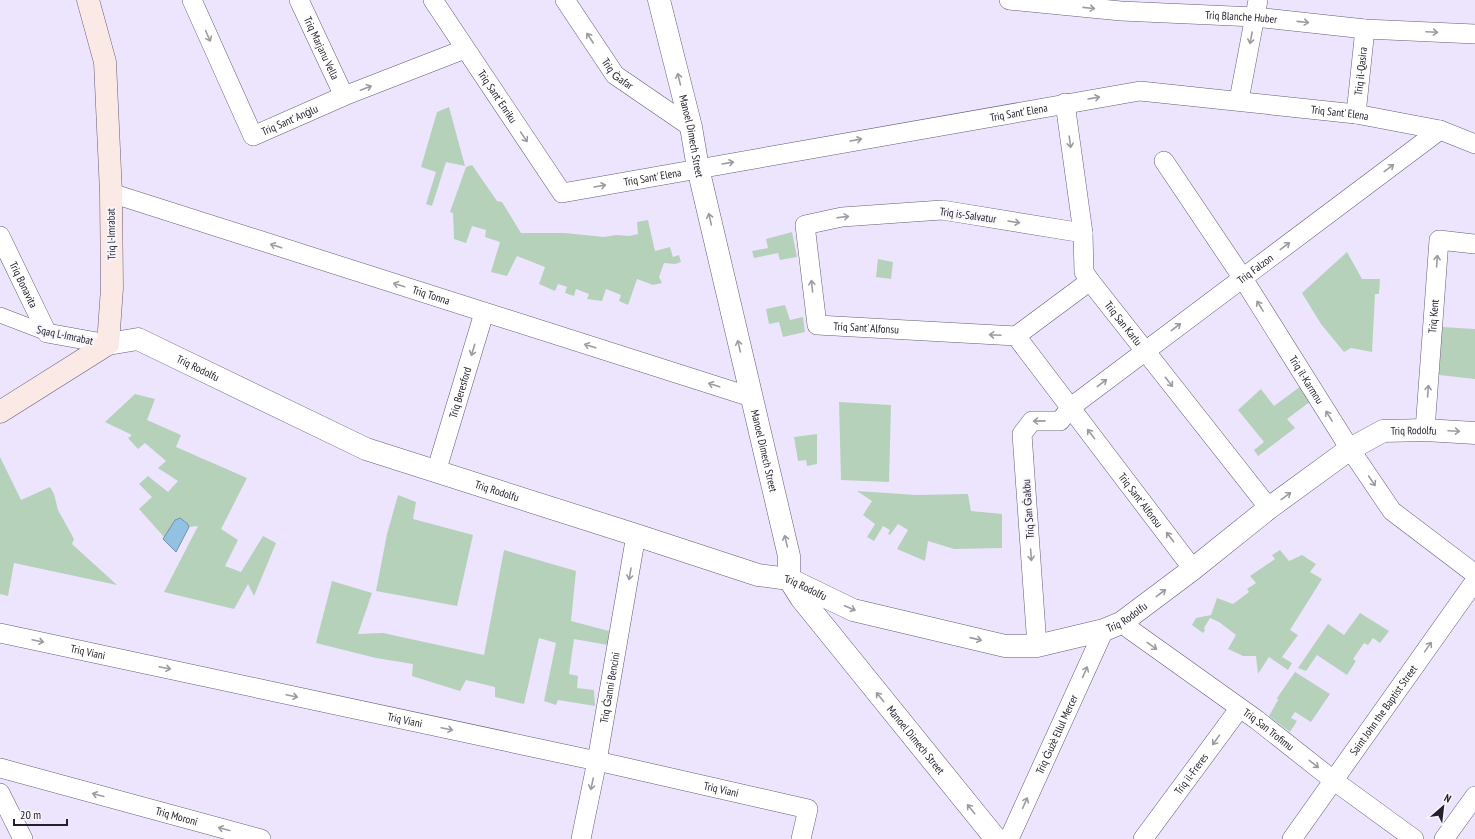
<svg xmlns="http://www.w3.org/2000/svg" width="1475" height="839" viewBox="0 0 1475 839" font-family="'PT Sans Narrow',sans-serif">
	<style>
		.green { fill: #b6d1ba }
		.water { fill: #93c1e2; stroke: #7291ab }
		.lines { fill: none; stroke-linecap: round; stroke-linejoin: round }
		.pedestrian-casing { stroke: #655c76; stroke-width: 16 }
		.minor-casing { stroke: #655c76; stroke-width: 20 }
		.tertiary-casing { stroke: #655c76; stroke-width: 23 }
		.secondary-casing { stroke: #655c76; stroke-width: 23 }
		.pedestrian { stroke: #fff; stroke-width: 15 }
		.minor { stroke: #fff; stroke-width: 19 }
		.tertiary { stroke: #fff; stroke-width: 22 }
		.secondary { stroke: #fae9e4; stroke-width: 22 }
		.oneway { stroke: #9d9ba0 }
		.labels { text-anchor: middle; dominant-baseline: central; stroke-width: 4; stroke-linejoin: round; paint-order: stroke }
		.street-label { font-size: 11px; fill: #25212c; stroke: #f8f6fc }
	</style>
	<rect width="100%" height="100%" fill="#ede5fe"/>
	<!-- green -->
	<g class="green">
		<path d="M449,107L465,166L446,162L432,206L426,204L436,172L421,167L437,112Z"/>
		<path d="M472,165L497,201L502,202L521,233H565L604,237L616,235L630,236L638,234L637,222L648,220L655,251L670,247L673,257L679,255L681,262L675,264L664,263L659,277L662,283L653,285L637,279L628,305L619,301L621,295L606,289L602,301L587,299L589,294L576,289L574,296L565,293L567,287L558,284L555,291L539,284L545,267L517,256L507,276L491,272L500,242L485,237L486,230L472,226L466,243L454,239L453,213L450,212L466,167Z"/>
		<path d="M792,232L797,257L780,260L778,253L754,258L752,251L768,248L766,239Z"/>
		<path d="M1347,252L1362,279H1380L1379,294H1375L1372,352L1351,348L1344,352L1321,324L1302,293Z"/>
		<path d="M878,259L893,262L891,279L876,277Z"/>
		<path d="M785,305L790,320L803,317L805,332L783,337L779,322L769,324L766,309Z"/>
		<path d="M1442,327L1475,329V379L1439,375Z"/>
		<path d="M1301,386L1311,401L1287,419L1295,428L1258,456L1254,450L1264,442L1238,410L1261,389L1274,406Z"/>
		<path d="M135,394L155,399L147,420L181,435L176,447L247,478L221,529L238,540L225,566L241,572L263,536L276,543L254,596L248,584L234,609L164,592L198,526L189,527L187,522L180,518L175,520L165,538L139,509L152,497L139,484L148,476L168,492L178,481L158,468L166,461L145,443L138,449L128,438L132,435L105,422Z"/>
		<path d="M839,402L891,405L889,482L841,480Z"/>
		<path d="M817,434V464L807,466L806,460L798,461L794,437Z"/>
		<path d="M0,457L21,500L50,487L54,494L58,510L74,539L72,544L117,585L14,563L8,596L0,594Z"/>
		<path d="M857,491L916,495L968,494L971,511L1002,514V548L954,549L928,541L925,561L897,549L908,530L898,524L890,535L888,534L890,530L883,526L874,541L867,537L875,524L863,515L872,501Z"/>
		<path d="M398,495L416,502L413,519L473,535L457,606L376,591L387,534Z"/>
		<path d="M504,550L576,571L571,621L609,631L608,645L574,639L569,674L578,676L577,688L594,690L595,706L558,700L556,705L544,701L556,643L539,638L524,704L495,697V687L466,680L460,691L412,676L413,664L376,658L316,643L332,581L372,593L358,634L383,633L484,655Z"/>
		<path d="M1280,550L1289,561L1302,555L1316,564L1310,572L1322,579L1290,630L1298,635L1282,657L1292,663L1288,670L1269,657L1258,674L1256,656H1243L1228,649L1236,635L1219,622L1210,618L1204,628L1205,630L1203,633L1192,625L1196,618L1211,615L1217,598L1233,604L1249,592L1247,589L1256,583L1250,576L1275,559L1272,555Z"/>
		<path d="M1360,613L1389,631L1380,643L1373,638L1368,645L1364,643L1353,659L1356,661L1347,675L1317,655L1306,671L1298,668L1328,624L1344,635Z"/>
		<path d="M1295,672L1330,694L1311,722L1295,712L1291,718L1297,721L1290,732L1269,716L1278,700L1277,698Z"/>
	</g>
	<!-- water -->
	<path class="water" d="M180,518L187,523L189,527L176,552L163,539L175,520Z"/>
	<g class="lines">
		<defs>
			<path id="pedestrian" d="M0,315L47,333"/>
			<g id="minor">
				<path id="s1" d="M192,0L253,136L344,96L465,49"/>
				<path id="s2" d="M299,0L344,96"/>
				<path id="s3" d="M433,0L562,193L1140,91L1356,114L1440,130L1475,144"/>
				<path id="s4" d="M565,0L615,75L691,127"/>
				<path id="s5" d="M1009,0L1121,11L1255,17L1365,29L1475,34"/>
				<path d="M1239,100L1258,0"/>
				<path id="s6" d="M1065,103L1083,233L1084,272L1090,281L1269,508"/>
				<path id="s7" d="M1356,114L1365,29"/>
				<path id="s8" d="M1164,161L1242,277L1350,449L1392,511L1475,574"/>
				<path id="s9" d="M111,193L751,397"/>
				<path id="s10" d="M1083,233L942,210L842,217L805,225L817,325L1016,336L1193,569"/>
				<path id="s11" d="M0,236L47,333L108,344"/>
				<path d="M1016,336L1090,281"/>
				<path id="s12" d="M1425,430L1439,240L1475,244"/>
				<path id="s13" d="M436,472L484,313"/>
				<path id="s14" d="M1121,623L1257,720L1333,780L1414,839"/>
				<path id="s15" d="M0,633L597,761L808,809L801,839"/>
				<path id="s16" d="M1037,646L1022,434L1032,421H1060L1071,407L1440,130"/>
				<path id="s17" d="M0,768L261,839"/>
				<path d="M0,793L23,839"/>
				<path id="s18" d="M581,839L597,761L636,535"/>
				<path id="s19" d="M1009,839L1104,630"/>
				<path id="s20" d="M1143,839L1239,709"/>
				<path id="s21" d="M1292,839L1475,581"/>
				<path d="M1444,839L1475,796"/>
			</g>
			<g id="tertiary">
				<path id="s22" d="M659,0L691,127L698,168L789,556V579L801,598L996,839"/>
				<path id="s23" d="M108,344L138,339L366,449L636,535L758,575L789,579L853,610L1005,646H1037L1104,630L1121,623L1193,569L1269,508L1350,449L1383,431L1425,430L1475,433"/>
			</g>
			<path id="secondary" d="M0,412L108,344L112,288L111,193L105,62L88,0"/>
		</defs>
		<!-- pedestrian casing -->
		<use href="#pedestrian" class="pedestrian-casing"/>
		<!-- minor casing -->
		<use href="#minor" class="minor-casing"/>
		<!-- tertiary casing -->
		<use href="#tertiary" class="tertiary-casing"/>
		<!-- secondary casing -->
		<use href="#secondary" class="secondary-casing"/>
		<!-- pedestrian -->
		<use href="#pedestrian" class="pedestrian"/>
		<!-- minor -->
		<use href="#minor" class="minor"/>
		<!-- tertiary -->
		<use href="#tertiary" class="tertiary"/>
		<!-- secondary -->
		<use href="#secondary" class="secondary"/>
	</g>
	<!-- one-way arrows -->
	<defs><path id="oneway-shaft" d="M-6 0H5M1.5-3L5.5 0L1.5 3" fill="none" stroke-width="1.6" stroke-linecap="round" stroke-linejoin="round"/></defs>
	<g class="oneway">
		<use href="#oneway-shaft" transform="translate(1089 8) rotate(6)"/>
		<use href="#oneway-shaft" transform="translate(1303 22) rotate(6)"/>
		<use href="#oneway-shaft" transform="translate(1432 32) rotate(3)"/>
		<use href="#oneway-shaft" transform="translate(208 36) rotate(66)"/>
		<use href="#oneway-shaft" transform="translate(590 38) rotate(-123)"/>
		<use href="#oneway-shaft" transform="translate(1251 38) rotate(101)"/>
		<use href="#oneway-shaft" transform="translate(679 79) rotate(-104)"/>
		<use href="#oneway-shaft" transform="translate(366 88) rotate(-21)"/>
		<use href="#oneway-shaft" transform="translate(1094 98) rotate(-10)"/>
		<use href="#oneway-shaft" transform="translate(524 137) rotate(56)"/>
		<use href="#oneway-shaft" transform="translate(856 140) rotate(-10)"/>
		<use href="#oneway-shaft" transform="translate(1070 142) rotate(82)"/>
		<use href="#oneway-shaft" transform="translate(728 163) rotate(-10)"/>
		<use href="#oneway-shaft" transform="translate(1389 168) rotate(-37)"/>
		<use href="#oneway-shaft" transform="translate(600 186) rotate(-10)"/>
		<use href="#oneway-shaft" transform="translate(843 217) rotate(-7)"/>
		<use href="#oneway-shaft" transform="translate(710 219) rotate(-103)"/>
		<use href="#oneway-shaft" transform="translate(1014 222) rotate(9)"/>
		<use href="#oneway-shaft" transform="translate(276 246) rotate(-162)"/>
		<use href="#oneway-shaft" transform="translate(1285 246) rotate(-37)"/>
		<use href="#oneway-shaft" transform="translate(1437 261) rotate(-86)"/>
		<use href="#oneway-shaft" transform="translate(399 285) rotate(-162)"/>
		<use href="#oneway-shaft" transform="translate(812 286) rotate(-96)"/>
		<use href="#oneway-shaft" transform="translate(1260 306) rotate(-122)"/>
		<use href="#oneway-shaft" transform="translate(1176 327) rotate(-37)"/>
		<use href="#oneway-shaft" transform="translate(995 335) rotate(-177)"/>
		<use href="#oneway-shaft" transform="translate(590 346) rotate(-162)"/>
		<use href="#oneway-shaft" transform="translate(739 346) rotate(-103)"/>
		<use href="#oneway-shaft" transform="translate(473 350) rotate(107)"/>
		<use href="#oneway-shaft" transform="translate(1169 382) rotate(52)"/>
		<use href="#oneway-shaft" transform="translate(1102 383) rotate(-37)"/>
		<use href="#oneway-shaft" transform="translate(714 385) rotate(-162)"/>
		<use href="#oneway-shaft" transform="translate(1428 391) rotate(-86)"/>
		<use href="#oneway-shaft" transform="translate(1329 416) rotate(-122)"/>
		<use href="#oneway-shaft" transform="translate(1039 421) rotate(179)"/>
		<use href="#oneway-shaft" transform="translate(1454 431) rotate(3)"/>
		<use href="#oneway-shaft" transform="translate(1091 434) rotate(-127)"/>
		<use href="#oneway-shaft" transform="translate(1372 481) rotate(56)"/>
		<use href="#oneway-shaft" transform="translate(1286 496) rotate(-36)"/>
		<use href="#oneway-shaft" transform="translate(1170 537) rotate(-127)"/>
		<use href="#oneway-shaft" transform="translate(786 541) rotate(-104)"/>
		<use href="#oneway-shaft" transform="translate(1031 555) rotate(86)"/>
		<use href="#oneway-shaft" transform="translate(630 574) rotate(100)"/>
		<use href="#oneway-shaft" transform="translate(1161 593) rotate(-37)"/>
		<use href="#oneway-shaft" transform="translate(850 608) rotate(23)"/>
		<use href="#oneway-shaft" transform="translate(976 639) rotate(13)"/>
		<use href="#oneway-shaft" transform="translate(38 641) rotate(12)"/>
		<use href="#oneway-shaft" transform="translate(1152 646) rotate(36)"/>
		<use href="#oneway-shaft" transform="translate(1428 647) rotate(-55)"/>
		<use href="#oneway-shaft" transform="translate(165 668) rotate(12)"/>
		<use href="#oneway-shaft" transform="translate(1085 672) rotate(-66)"/>
		<use href="#oneway-shaft" transform="translate(292 696) rotate(12)"/>
		<use href="#oneway-shaft" transform="translate(880 697) rotate(-129)"/>
		<use href="#oneway-shaft" transform="translate(447 729) rotate(12)"/>
		<use href="#oneway-shaft" transform="translate(1216 740) rotate(126)"/>
		<use href="#oneway-shaft" transform="translate(1314 764) rotate(38)"/>
		<use href="#oneway-shaft" transform="translate(592 784) rotate(102)"/>
		<use href="#oneway-shaft" transform="translate(98 795) rotate(-165)"/>
		<use href="#oneway-shaft" transform="translate(1025 803) rotate(-66)"/>
		<use href="#oneway-shaft" transform="translate(971 809) rotate(-129)"/>
		<use href="#oneway-shaft" transform="translate(224 829) rotate(-165)"/>
	</g>
	<g class="labels">
		<!-- street labels -->
		<g class="street-label">
			<text stroke="none"><textPath href="#s5" startOffset="233">Triq Blanche Huber</textPath></text>
			<text stroke="none"><textPath href="#s2" startOffset="53">Triq Marjanu Vella</textPath></text>
			<text stroke="none"><textPath href="#s7" startOffset="43">Triq il-Qasira</textPath></text>
			<text stroke="none"><textPath href="#s4" startOffset="91">Triq Ġafar</textPath></text>
			<text stroke="none"><textPath href="#s3" startOffset="116">Triq Sant' Enriku</textPath></text>
			<text stroke="none"><textPath href="#s3" startOffset="696">Triq Sant' Elena</textPath></text>
			<text stroke="none"><textPath href="#s3" startOffset="1020">Triq Sant' Elena</textPath></text>
			<text stroke="none"><textPath href="#s1" startOffset="189">Triq Sant' Anġlu</textPath></text>
			<text stroke="none"><textPath href="#s22" startOffset="140">Manoel Dimech Street</textPath></text>
			<text stroke="none"><textPath href="#s3" startOffset="324">Triq Sant' Elena</textPath></text>
			<text transform="translate(968 215) rotate(8)">Triq is-Salvatur</text>
			<text transform="translate(111 234) rotate(-91)">Triq l-Imrabat</text>
			<text stroke="none"><textPath href="#s16" startOffset="505">Triq Falzon</textPath></text>
			<text stroke="none"><textPath href="#s11" startOffset="54">Triq Bonavita</textPath></text>
			<text stroke="none"><textPath href="#s9" startOffset="336">Triq Tonna</textPath></text>
			<text stroke="none"><textPath href="#s12" startOffset="114">Triq Kent</textPath></text>
			<text stroke="none"><textPath href="#s6" startOffset="235">Triq San Karlu</textPath></text>
			<text stroke="none"><textPath href="#s10" startOffset="431">Triq Sant' Alfonsu</textPath></text>
			<text transform="translate(65 335) rotate(12)">Sqaq L-Imrabat</text>
			<text stroke="none"><textPath href="#s23" startOffset="97">Triq Rodolfu</textPath></text>
			<text stroke="none"><textPath href="#s8" startOffset="261">Triq il-Karmnu</textPath></text>
			<text stroke="none"><textPath href="#s13" startOffset="83">Triq Beresford</textPath></text>
			<text stroke="none"><textPath href="#s23" startOffset="1429">Triq Rodolfu</textPath></text>
			<text stroke="none"><textPath href="#s22" startOffset="463">Manoel Dimech Street</textPath></text>
			<text stroke="none"><textPath href="#s23" startOffset="421">Triq Rodolfu</textPath></text>
			<text stroke="none"><textPath href="#s10" startOffset="787">Triq Sant' Alfonsu</textPath></text>
			<text transform="translate(1028 509) rotate(-94)">Triq San Ġakbu</text>
			<text stroke="none"><textPath href="#s23" startOffset="745">Triq Rodolfu</textPath></text>
			<text stroke="none"><textPath href="#s23" startOffset="1081">Triq Rodolfu</textPath></text>
			<text stroke="none"><textPath href="#s15" startOffset="90">Triq Viani</textPath></text>
			<text stroke="none"><textPath href="#s18" startOffset="154">Triq Ġanni Bencini</textPath></text>
			<text stroke="none"><textPath href="#s21" startOffset="158">Saint John the Baptist Street</textPath></text>
			<text stroke="none"><textPath href="#s15" startOffset="414">Triq Viani</textPath></text>
			<text stroke="none"><textPath href="#s14" startOffset="182">Triq San Trofimu</textPath></text>
			<text stroke="none"><textPath href="#s19" startOffset="115">Triq Ġużè Ellul Mercer</textPath></text>
			<text stroke="none"><textPath href="#s22" startOffset="799">Manoel Dimech Street</textPath></text>
			<text stroke="none"><textPath href="#s20" startOffset="81">Triq il-Freres</textPath></text>
			<text stroke="none"><textPath href="#s15" startOffset="738">Triq Viani</textPath></text>
			<text stroke="none"><textPath href="#s17" startOffset="183">Triq Moroni</textPath></text>
		</g>
	</g>
	<!-- north arrow -->
	<g transform="translate(1443 807) rotate(28)" stroke="#f8f6fc" stroke-width="3" paint-order="stroke">
	<path d="M0-3L7 15L0 10L-7 15Z" fill="#25212c"/>
	<text y="-6" font-size="11" font-weight="bold" text-anchor="middle" fill="#25212c">N</text>
	</g>
	<!-- scale -->
	<path d="M14 819v6h53v-6" fill="none" stroke="#25212c" stroke-width="2"/>
	<text x="20" y="819" font-size="12" fill="#25212c" stroke="#f8f6fc" stroke-width="3" paint-order="stroke">20 m</text>
</svg>
